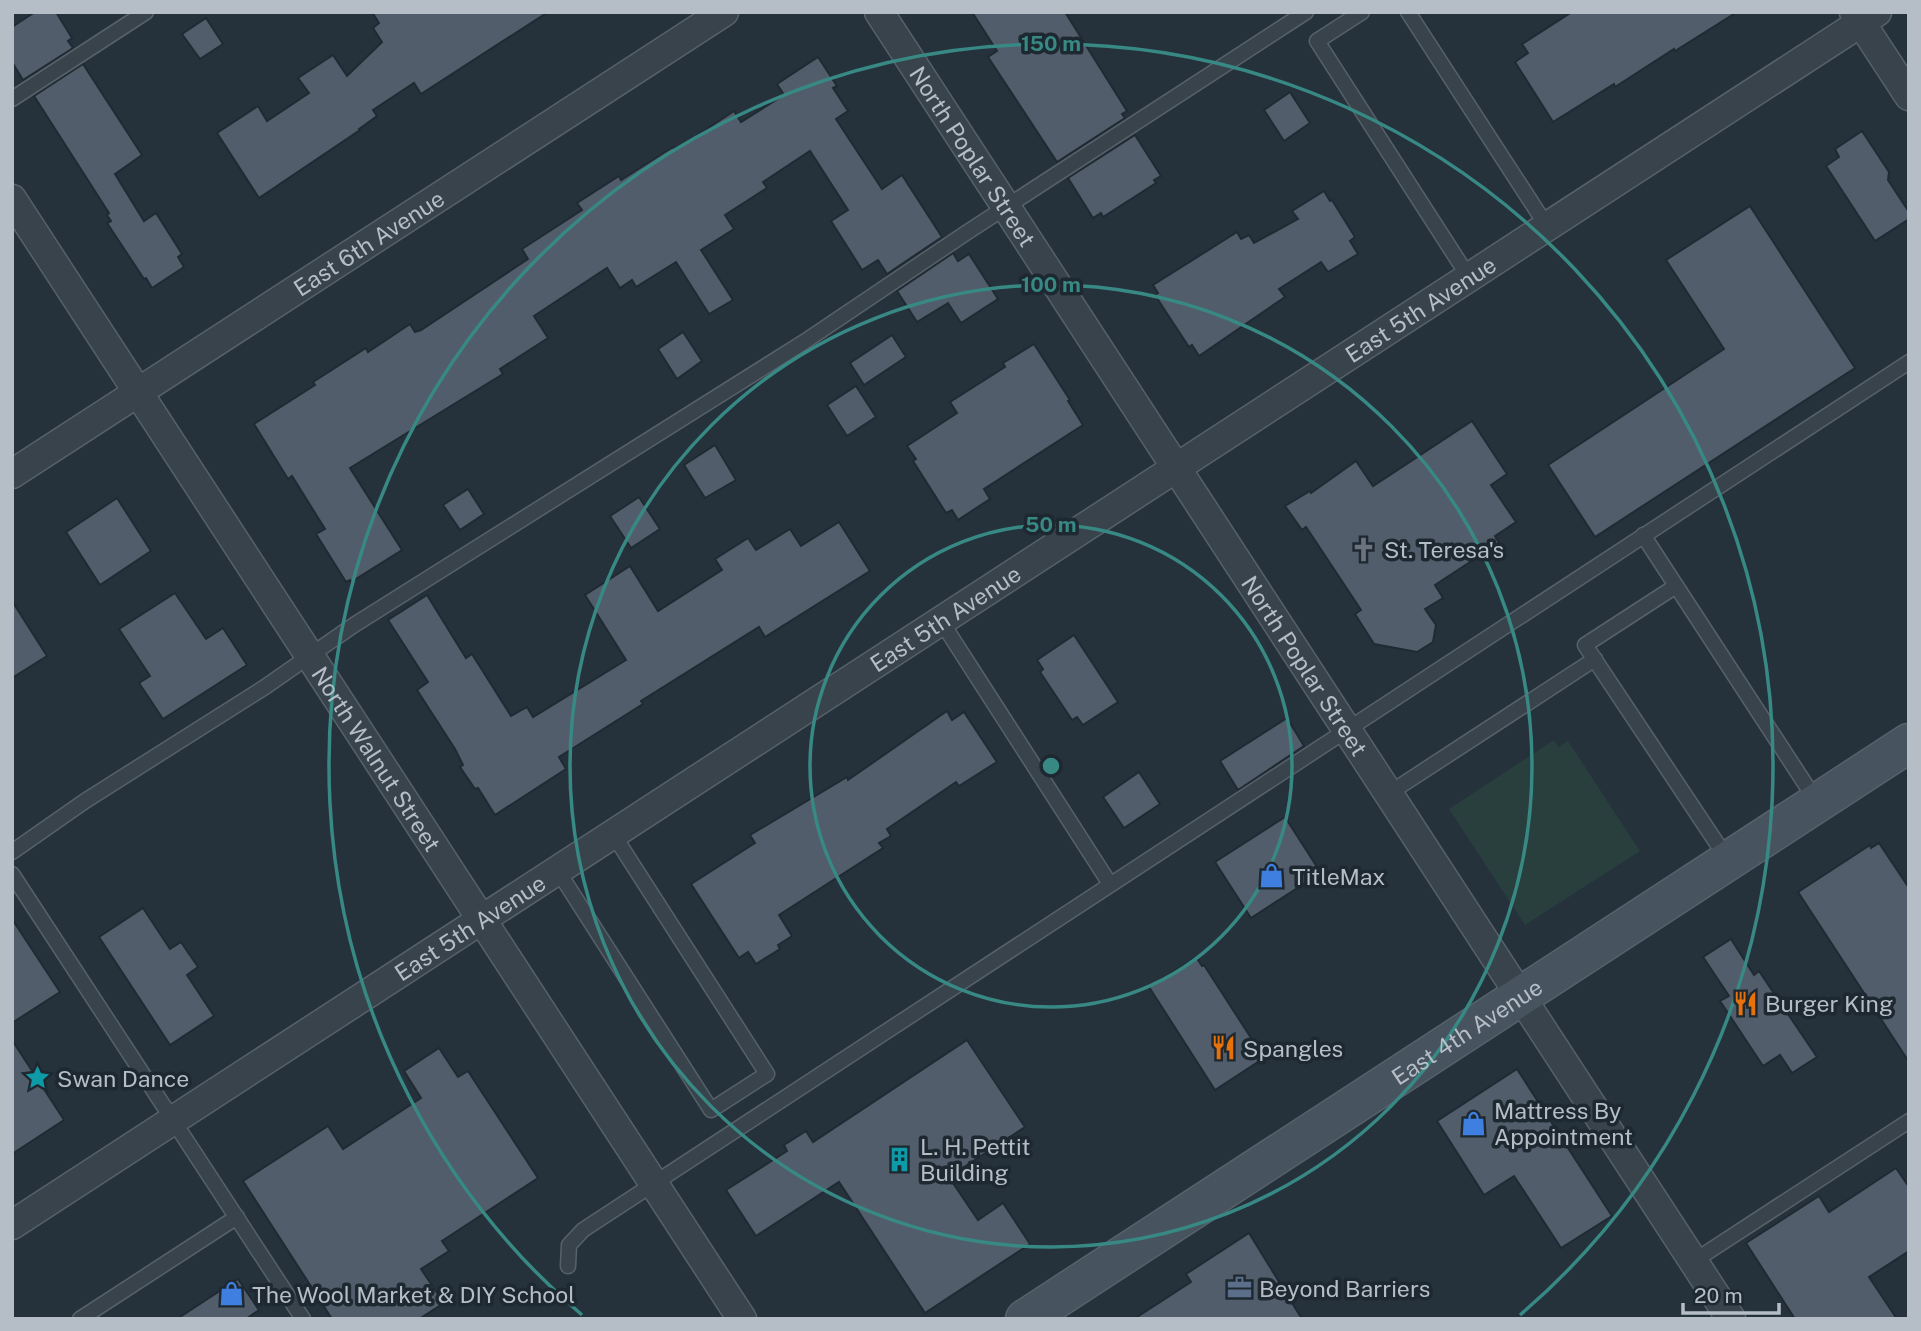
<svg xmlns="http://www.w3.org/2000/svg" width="1921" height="1331" viewBox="0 0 1921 1331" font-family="'Public Sans',sans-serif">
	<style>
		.green { fill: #283f3e }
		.building { fill: #515d6a; stroke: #202a33; stroke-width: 2 }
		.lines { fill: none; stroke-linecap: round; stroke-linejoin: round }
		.service-casing { stroke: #57616a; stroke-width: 17 }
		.minor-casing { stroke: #57616a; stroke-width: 31 }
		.secondary-casing { stroke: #57616a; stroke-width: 41 }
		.service { stroke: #39434c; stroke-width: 14 }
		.minor { stroke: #39434c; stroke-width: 28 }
		.secondary { stroke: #47535f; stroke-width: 38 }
		.ring { fill: none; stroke: #388884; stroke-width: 3.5 }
		.labels { text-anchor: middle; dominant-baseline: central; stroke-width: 7; stroke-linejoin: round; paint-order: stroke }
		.street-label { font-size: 23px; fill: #b5bec7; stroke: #1e2831 }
		.poi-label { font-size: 23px; fill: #b5bec7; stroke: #1e2831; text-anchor: start }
		.centre { fill: #388884; stroke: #1e2831; stroke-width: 3.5 }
		.ring-label { font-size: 21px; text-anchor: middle; font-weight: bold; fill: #388884; stroke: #1e2831; stroke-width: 7; stroke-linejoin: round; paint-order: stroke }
	</style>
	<rect width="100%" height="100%" fill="#25323c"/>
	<!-- green -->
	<path class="green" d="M1554,740L1558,747L1568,741L1640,851L1525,925L1449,809Z"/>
	<!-- building -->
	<g class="building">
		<path d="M35,12H56L72,38L68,41L73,48L23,80L12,62V27Z"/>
		<path d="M372,12H548L421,94L414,83L373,110L377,116L359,129L360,130L259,198L217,133L258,106L267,121L309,93L298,78L333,55L347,76L382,42L373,28L379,23Z"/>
		<path d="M972,12H1065L1127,111L1122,114L1125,118L1057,162L988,57L997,51Z"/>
		<path d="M1572,12H1737L1675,51L1674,49L1615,87L1614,84L1553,122L1515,62L1528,53L1522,44Z"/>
		<path d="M206,18L223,44L200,59L182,34Z"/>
		<path d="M818,57L837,86L833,88L848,111L836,119L882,189L902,175L942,237L887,274L878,260L862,270L831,221L848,210L810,151L763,182L767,188L725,215L734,229L701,250L733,300L709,314L676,262L636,287L632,280L620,288L607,268L534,316L548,338L500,369L503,374L350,468L402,550L351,582L350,580L346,582L316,534L325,529L292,476L288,479L254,424L315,385L313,382L366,348L368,352L410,324L415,332L421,330L528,259L522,249L582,210L577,203L619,176L621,180L673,147L675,150L734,111L741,122L784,95L777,84Z"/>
		<path d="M83,64L142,155L115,174L144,221L156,213L182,254L178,257L184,267L152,288L146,278L144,279L107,223L111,221L107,215L109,213L34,96Z"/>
		<path d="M1290,92L1310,123L1284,141L1264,110Z"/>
		<path d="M1862,131L1889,172L1888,180L1909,212V219L1875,241L1826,166L1839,157L1835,149Z"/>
		<path d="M1135,135L1161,176L1154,180L1156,183L1103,217L1101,213L1093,218L1068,178Z"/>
		<path d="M1324,191L1330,201L1332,200L1355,237L1350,241L1358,254L1328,272L1321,262L1279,289L1285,297L1199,356L1192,345L1189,347L1166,312L1155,295L1158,293L1153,285L1237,232L1241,239L1249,235L1254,243L1298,219L1292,211Z"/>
		<path d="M1750,206L1855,368L1595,537L1548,465L1724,349L1666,260Z"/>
		<path d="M953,253L958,261L969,254L998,299L961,323L948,303L917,322L897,291Z"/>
		<path d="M683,332L702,361L677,379L658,349Z"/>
		<path d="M892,335L906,357L864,385L850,363Z"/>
		<path d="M1034,344L1070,400L1068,401L1083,425L984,489L990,499L958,520L952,510L946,513L913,461L916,459L907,446L957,413L950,402L1005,367L1003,363Z"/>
		<path d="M856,386L876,417L847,436L827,405Z"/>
		<path d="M1472,421L1507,474L1491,485L1516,522L1495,536L1499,543L1435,585L1443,598L1425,609L1436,625L1433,642L1417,652L1374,644L1355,614L1361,610L1306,527L1302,530L1285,506L1310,491L1311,493L1356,461L1373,486Z"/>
		<path d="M715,445L736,480L705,498L684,465Z"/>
		<path d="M468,489L484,514L460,530L443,505Z"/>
		<path d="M639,497L660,529L631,548L610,516Z"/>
		<path d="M117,498L151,551L100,585L66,532Z"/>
		<path d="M839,522L870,571L765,637L759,627L641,701L643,704L559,757L566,769L495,815L478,788L475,789L460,767L463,765L455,749L417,690L428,682L388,620L427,595L466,658L472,654L511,716L527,707L533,717L626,660L585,595L630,566L658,611L722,570L715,559L748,538L756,550L790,529L801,546Z"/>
		<path d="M175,593L206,639L223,628L247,665L163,719L139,683L150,676L119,629Z"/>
		<path d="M12,601L47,656L12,678Z"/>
		<path d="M1074,635L1118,702L1083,725L1077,717L1072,720L1040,672L1043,669L1037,660Z"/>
		<path d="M947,711L952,720L964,712L997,762L959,786L956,782L887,829L891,836L879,843L883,848L779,915L792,936L778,945L780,949L756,964L748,952L739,958L691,884L755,843L750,835L847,777L848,780Z"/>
		<path d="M1287,718L1304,746L1238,790L1220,761Z"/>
		<path d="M1139,772L1160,804L1124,828L1103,797Z"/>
		<path d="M1285,817L1317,867L1312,870L1316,876L1251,918L1215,862Z"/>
		<path d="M1879,843L1909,888V1062L1798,892L1870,845L1871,848Z"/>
		<path d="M143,908L170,949L181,942L198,967L187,975L214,1016L170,1045L99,937Z"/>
		<path d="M12,919L60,992L12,1023Z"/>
		<path d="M1731,939L1754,975L1759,971L1817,1057L1792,1073L1780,1055L1763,1066L1720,1001L1729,996L1703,957Z"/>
		<path d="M1196,957L1202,966L1204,965L1264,1058L1215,1090L1149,987Z"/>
		<path d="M12,1040L64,1120L12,1154Z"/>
		<path d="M967,1040L1025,1127L949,1177L978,1220L1003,1203L1030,1244L925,1313L839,1182L756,1236L726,1190L787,1151L784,1145L806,1131L813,1142Z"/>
		<path d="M439,1048L458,1077L468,1071L538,1178L442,1241L449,1251L421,1269L444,1303L419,1319H332L243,1181L328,1126L343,1149L421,1098L404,1071Z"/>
		<path d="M1517,1069L1612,1216L1561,1248L1514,1176L1484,1195L1437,1121Z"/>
		<path d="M1896,1168L1909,1187V1251L1869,1277L1897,1319H1795L1746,1243L1819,1196L1829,1212Z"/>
		<path d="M1249,1233L1302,1319H1134L1191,1282L1186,1274Z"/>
		<path d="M238,1279L259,1310L246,1319H177Z"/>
	</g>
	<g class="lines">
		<defs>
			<g id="service">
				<path d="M1362,12L1317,41L1470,279"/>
				<path d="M1408,12L1548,228"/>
				<path d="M12,99L146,12"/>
				<path d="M1643,535L1817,802"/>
				<path d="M1676,586L1585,645L1728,860"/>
				<path d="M941,621L1110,884"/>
				<path d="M1388,794L1595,659"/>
				<path d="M12,852L85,801L265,687L354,625L804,342L966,233L1306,12"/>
				<path d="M558,871L711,1110L767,1074L613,834"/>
				<path d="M12,874L303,1319"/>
				<path d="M1694,1261L1909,1121"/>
				<path d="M568,1266L569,1245L583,1230L1909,362"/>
				<path d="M80,1319L237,1217"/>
			</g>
			<g id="minor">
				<path id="s1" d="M879,12L1731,1319"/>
				<path d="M1854,12L1909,96"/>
				<path id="s2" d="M12,199L742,1319"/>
				<path id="s3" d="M12,474L724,12"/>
				<path id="s4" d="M12,1225L1877,12"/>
			</g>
			<g id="secondary">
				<path id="s5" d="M1025,1319L1909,743"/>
			</g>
		</defs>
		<!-- service casing -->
		<use href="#service" class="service-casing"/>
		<!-- minor casing -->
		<use href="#minor" class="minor-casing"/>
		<!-- secondary casing -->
		<use href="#secondary" class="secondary-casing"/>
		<!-- service -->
		<use href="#service" class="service"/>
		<!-- minor -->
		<use href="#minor" class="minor"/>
		<!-- secondary -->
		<use href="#secondary" class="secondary"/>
	</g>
	<!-- distance rings -->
	<g class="ring">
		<circle cx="1051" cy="766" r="241"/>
		<circle cx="1051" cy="766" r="481"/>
		<path d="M582 1315A722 722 0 1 1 1520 1315"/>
	</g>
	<!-- icons -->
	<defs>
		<symbol id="church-bare" viewBox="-9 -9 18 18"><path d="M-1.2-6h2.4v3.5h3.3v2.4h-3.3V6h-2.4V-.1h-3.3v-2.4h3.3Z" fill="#6b7280" stroke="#1e2831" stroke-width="2.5" paint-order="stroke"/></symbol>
		<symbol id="shop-bare" viewBox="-9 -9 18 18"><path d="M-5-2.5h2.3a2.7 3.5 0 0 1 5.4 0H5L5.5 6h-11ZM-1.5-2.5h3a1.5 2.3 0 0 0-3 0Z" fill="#3f7fe0" stroke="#1e2831" stroke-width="2.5" paint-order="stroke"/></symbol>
		<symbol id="restaurant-bare" viewBox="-9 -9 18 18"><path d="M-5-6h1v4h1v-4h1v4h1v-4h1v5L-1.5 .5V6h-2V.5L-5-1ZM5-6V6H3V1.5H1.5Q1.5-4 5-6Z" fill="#e8710a" stroke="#1e2831" stroke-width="2.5" paint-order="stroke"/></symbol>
		<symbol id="sight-bare" viewBox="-9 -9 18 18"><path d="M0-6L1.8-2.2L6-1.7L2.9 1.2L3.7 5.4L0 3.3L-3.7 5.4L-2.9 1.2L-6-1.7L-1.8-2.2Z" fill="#0f9aa8" stroke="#1e2831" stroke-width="2.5" paint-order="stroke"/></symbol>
		<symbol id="building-bare" viewBox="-9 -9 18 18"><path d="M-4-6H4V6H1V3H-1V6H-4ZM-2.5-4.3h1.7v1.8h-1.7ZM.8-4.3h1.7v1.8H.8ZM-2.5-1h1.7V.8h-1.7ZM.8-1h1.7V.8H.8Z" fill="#0f9aa8" stroke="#1e2831" stroke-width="2.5" paint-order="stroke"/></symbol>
		<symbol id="office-bare" viewBox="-9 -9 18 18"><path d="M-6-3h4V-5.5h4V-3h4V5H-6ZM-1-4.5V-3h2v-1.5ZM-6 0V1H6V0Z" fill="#5c6f8a" stroke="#1e2831" stroke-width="2.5" paint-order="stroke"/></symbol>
	</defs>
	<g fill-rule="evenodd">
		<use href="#church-bare" x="1346" y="532" width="35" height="35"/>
		<use href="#shop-bare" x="1254" y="858" width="35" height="35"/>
		<use href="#restaurant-bare" x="1728" y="986" width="35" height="35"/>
		<use href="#restaurant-bare" x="1206" y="1030" width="35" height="35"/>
		<use href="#sight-bare" x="20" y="1060" width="35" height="35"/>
		<use href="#shop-bare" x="1456" y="1106" width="35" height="35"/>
		<use href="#building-bare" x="882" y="1142" width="35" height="35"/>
		<use href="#office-bare" x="1222" y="1270" width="35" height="35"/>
		<use href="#shop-bare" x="214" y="1276" width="35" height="35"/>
	</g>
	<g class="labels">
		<!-- street labels -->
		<g class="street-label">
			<text stroke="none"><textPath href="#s1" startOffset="172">North Poplar Street</textPath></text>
			<text stroke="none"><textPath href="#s3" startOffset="425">East 6th Avenue</textPath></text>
			<text stroke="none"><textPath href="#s4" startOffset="1680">East 5th Avenue</textPath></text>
			<text stroke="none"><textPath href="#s4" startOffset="1113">East 5th Avenue</textPath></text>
			<text stroke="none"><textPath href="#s1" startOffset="780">North Poplar Street</textPath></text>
			<text stroke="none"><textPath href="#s2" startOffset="668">North Walnut Street</textPath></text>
			<text stroke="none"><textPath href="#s4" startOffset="546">East 5th Avenue</textPath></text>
			<text stroke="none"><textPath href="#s5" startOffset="527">East 4th Avenue</textPath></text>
		</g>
		<!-- poi labels -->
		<g class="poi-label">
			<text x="1384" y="549">St. Teresa's</text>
			<text x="1292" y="876">TitleMax</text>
			<text x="1765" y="1003">Burger King</text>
			<text x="1243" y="1048">Spangles</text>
			<text x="57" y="1078">Swan Dance</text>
			<text x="1494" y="1110">Mattress By<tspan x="1494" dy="26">Appointment</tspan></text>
			<text x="920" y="1146">L. H. Pettit<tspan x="920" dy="26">Building</tspan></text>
			<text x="1259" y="1288">Beyond Barriers</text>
			<text x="252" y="1294">The Wool Market &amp; DIY School</text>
		</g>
	</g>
	<circle cx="1051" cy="766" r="10" class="centre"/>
	<g class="ring-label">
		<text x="1051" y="51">150 m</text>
		<text x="1051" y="292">100 m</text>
		<text x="1051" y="532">50 m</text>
	</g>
	<!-- border -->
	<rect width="1921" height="1331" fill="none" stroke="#b5bec7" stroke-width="28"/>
	<!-- scale -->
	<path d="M1683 1303v10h96v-10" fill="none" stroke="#b5bec7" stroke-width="3.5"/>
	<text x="1694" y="1303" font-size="21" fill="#b5bec7" stroke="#1e2831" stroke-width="5" paint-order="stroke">20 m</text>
</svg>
